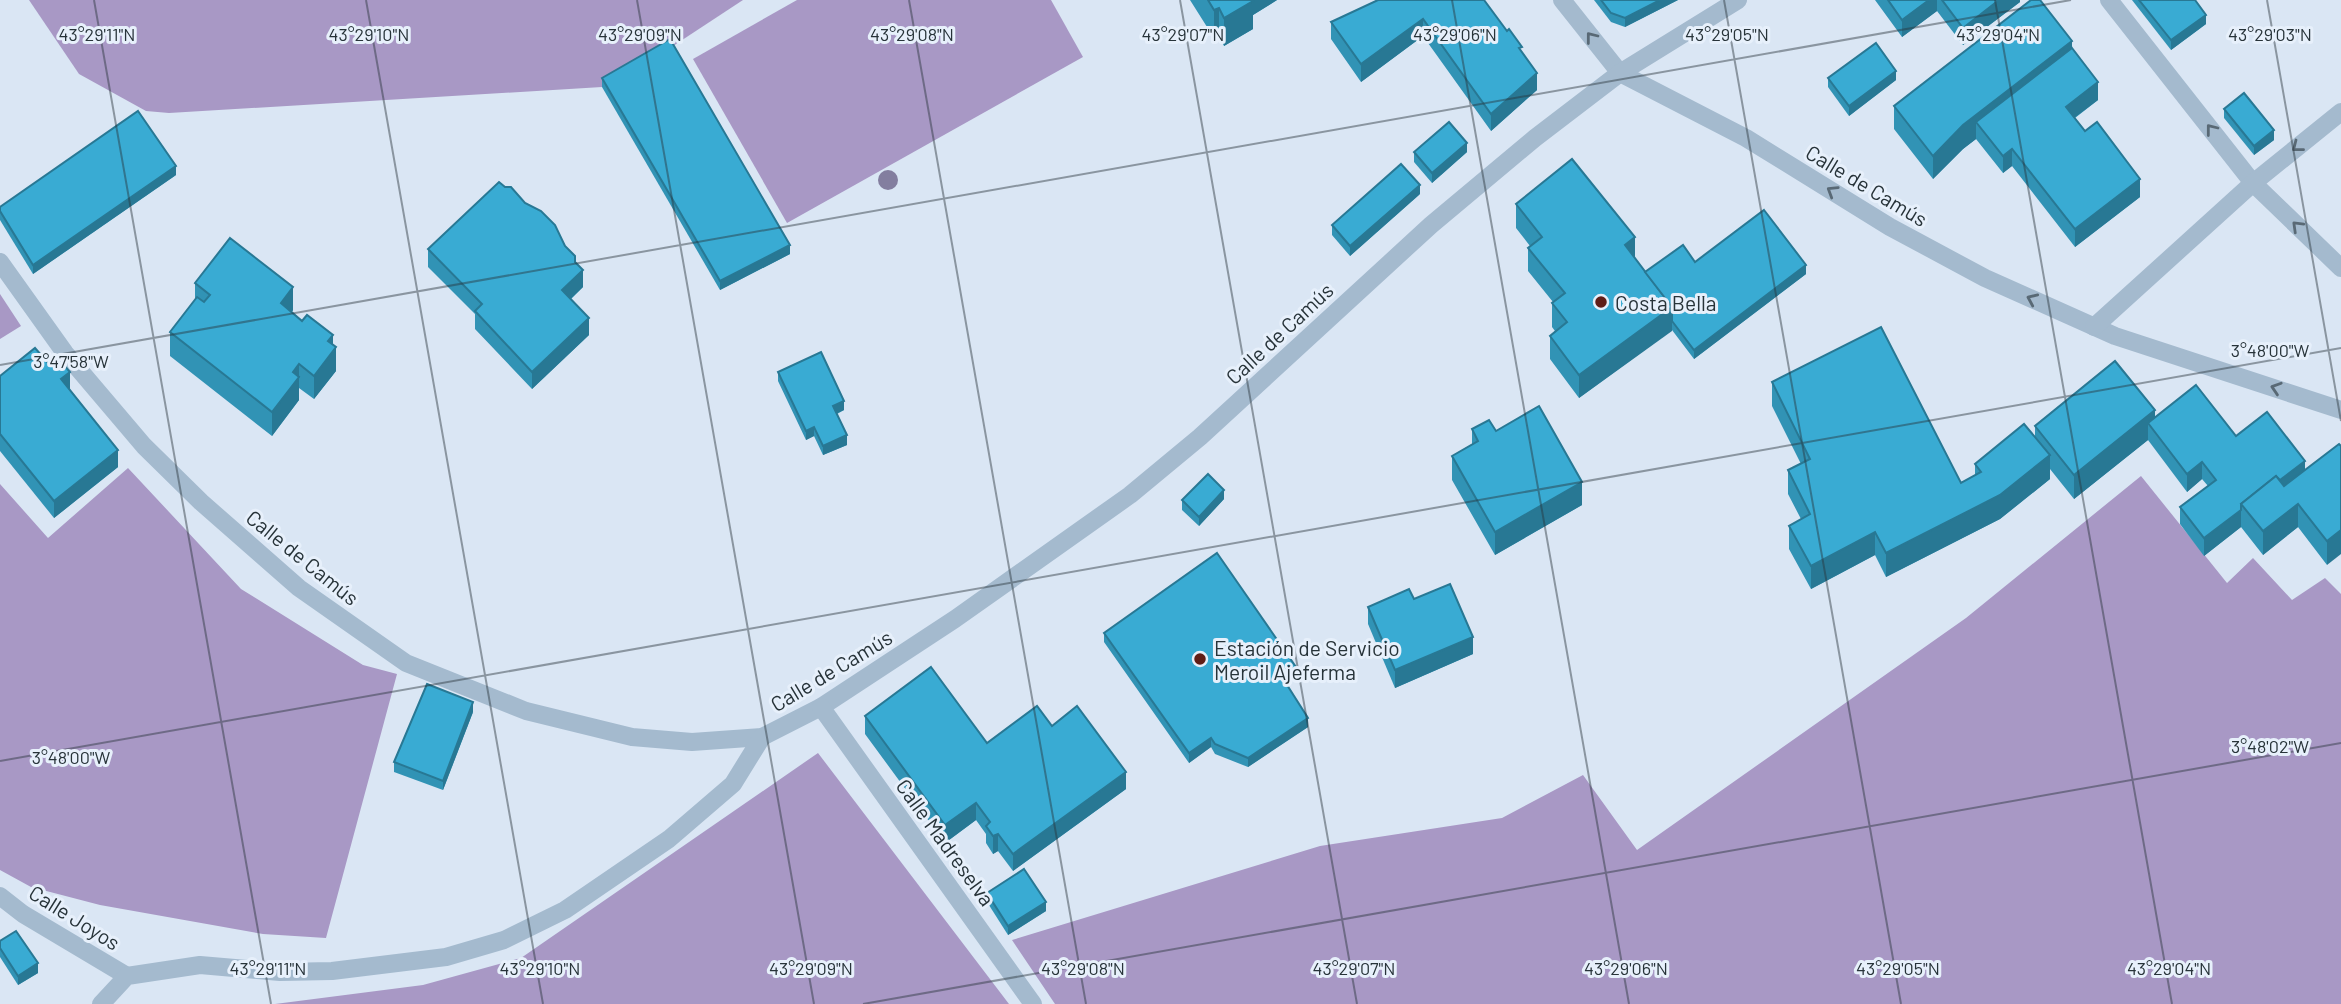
<svg xmlns="http://www.w3.org/2000/svg" width="2341" height="1004" viewBox="0 0 2341 1004" font-family="Barlow,sans-serif">
	<style>
		.green { fill: #a898c5 }
		.lines { fill: none; stroke-linecap: round; stroke-linejoin: round }
		.minor { stroke: #a4bace; stroke-width: 18 }
		.tree { fill: #837e9f }
		.wall { fill: #3193b5 }
		.shaded-wall { fill: #287894 }
		.building { fill: #39abd3; stroke: #287894; stroke-width: 2 }
		.oneway { stroke: #596975 }
		.ticks { fill: none; stroke: #273339; stroke-width: 2; stroke-opacity: 0.45 }
		.poi-dot { fill: #5f1d17; stroke: #e7f0fb; stroke-width: 2.5 }
		.labels { text-anchor: middle; dominant-baseline: central; stroke-width: 6; stroke-linejoin: round; paint-order: stroke }
		.street-label { font-size: 21px; fill: #273339; stroke: #e7f0fb }
		.poi-label { font-size: 21px; fill: #273339; stroke: #e7f0fb; text-anchor: start }
		.ticks-label { font-size: 18px; text-anchor: middle; fill: #273339; stroke: #e7f0fb; stroke-width: 6; stroke-linejoin: round; paint-order: stroke }
	</style>
	<rect width="100%" height="100%" fill="#dae6f4"/>
	<!-- green -->
	<g class="green">
		<path d="M29,0H743L670,48L602,87L169,113L146,111L79,74Z"/>
		<path d="M797,0H1051L1083,57L787,223L693,59Z"/>
		<path d="M0,294L21,326L0,339Z"/>
		<path d="M128,468L241,589L363,665L397,674L326,938L263,934L100,905L31,887L0,870V484L48,538Z"/>
		<path d="M2141,476L2227,583L2253,558L2292,600L2325,578L2341,594V1004H1055L1012,940L1320,846L1502,818L1583,775L1637,850L1966,618Z"/>
		<path d="M818,753L1009,1004H275L423,985L521,958Z"/>
	</g>
	<g class="lines">
		<!-- minor -->
		<g class="minor">
			<path d="M1562,0L1620,73L1746,138L1890,227L1985,278L2115,336L2341,410"/>
			<path d="M2109,0L2253,183L2341,268"/>
			<path d="M0,262L65,353L144,446L201,502L299,588L406,663L526,711L632,737L692,742L762,737L821,707L955,619L1130,495L1200,437L1431,225L1535,138L1620,73L1738,0"/>
			<path d="M2094,327L2253,183L2341,112"/>
			<path d="M821,707L1033,1004"/>
			<path d="M0,896L23,914L127,976"/>
			<path d="M101,1004L127,976L200,965L280,972L332,971L446,957L504,940L565,910L669,839L733,784L762,737"/>
		</g>
	</g>
	<!-- trees -->
	<circle class="tree" cx="888" cy="180" r="10"/>
	<!-- wall -->
	<g class="wall">
		<path d="M1190,0H1277L1253,15V29L1224,46L1219,36L1214,38Z"/>
		<path d="M1378,0L1522,52L1537,90L1491,131L1423,36L1361,82L1331,39V22Z"/>
		<path d="M1594,0H1678L1625,27L1611,22Z"/>
		<path d="M1875,0H2020V2L1963,45L1937,11L1902,37Z"/>
		<path d="M2132,0H2195L2206,24L2171,50Z"/>
		<path d="M2072,48L2098,100L2075,118L2140,197L2075,247L2012,166L2003,173L1976,139L1963,149L1933,179L1894,129V106Z"/>
		<path d="M602,78L790,254L720,290L602,87Z"/>
		<path d="M1828,78L1896,80L1849,116L1828,87Z"/>
		<path d="M2224,109L2274,140L2254,155L2224,118Z"/>
		<path d="M1414,152H1467L1432,183L1414,162Z"/>
		<path d="M176,175L33,274L0,220V207Z"/>
		<path d="M1420,194L1350,256L1332,235V225Z"/>
		<path d="M1516,204L1635,258L1645,272L1695,262L1806,274L1694,359L1672,330L1579,398L1550,359V336L1555,331L1552,327V303L1553,302L1528,271V248L1530,246L1516,228Z"/>
		<path d="M565,246L575,262L583,287L571,299L589,335L532,389L475,329V314L428,267V249Z"/>
		<path d="M195,283L293,310L292,312L333,345L336,371L314,399L299,388V400L272,436L170,356V332L195,300Z"/>
		<path d="M49,364L70,390L118,467L54,518L0,451V376Z"/>
		<path d="M778,372L844,410L837,414L847,445L823,455L814,436L806,440L778,381Z"/>
		<path d="M1772,382L1961,483L1975,475V464L2035,438V426L2155,417L2236,436L2305,470L2339,444L2327,565L2298,527L2263,555L2241,527L2204,556L2180,524V507L2208,486L2202,479L2187,492L2148,440L2074,499L2050,469V479L2000,519L1886,577L1875,555L1811,589L1789,549V526L1801,519L1788,494V470L1801,464L1772,406Z"/>
		<path d="M1472,429L1496,431L1582,505L1495,555L1452,480V456L1472,444Z"/>
		<path d="M1224,499L1199,526L1182,510V500Z"/>
		<path d="M1414,599L1473,654L1395,688L1368,624V607Z"/>
		<path d="M1104,633L1296,676L1286,683L1308,727L1248,767L1215,754L1211,747L1189,763L1104,642Z"/>
		<path d="M473,712L443,790L394,772V762Z"/>
		<path d="M865,716L987,743L1052,726L1126,789L1013,871L998,851L993,854L986,843V834L976,820L945,843L865,734Z"/>
		<path d="M987,893L1046,911L1008,935L987,902Z"/>
		<path d="M0,941L38,973L18,985L0,957Z"/>
	</g>
	<!-- shaded-wall -->
	<g class="shaded-wall">
		<path d="M1246,0H1277L1253,15V29L1224,46V18Z"/>
		<path d="M1660,0H1678L1625,27V18Z"/>
		<path d="M1929,0H1937V11L1902,37V20Z"/>
		<path d="M1999,0H2020V2L1963,45V28Z"/>
		<path d="M1219,8V36L1214,38V10Z"/>
		<path d="M2206,15V24L2171,50V40Z"/>
		<path d="M1423,19V36L1361,82V64Z"/>
		<path d="M2072,41V65L1976,122V139L1963,149L1933,179V156L1963,125Z"/>
		<path d="M1896,71V80L1849,116V106Z"/>
		<path d="M1537,73V90L1491,131V114Z"/>
		<path d="M2098,82V100L2066,124V107Z"/>
		<path d="M2274,130V140L2254,155V146Z"/>
		<path d="M1467,143V152L1432,183V173Z"/>
		<path d="M2012,149V166L2003,173V156Z"/>
		<path d="M176,166V175L33,274V265Z"/>
		<path d="M2140,179V197L2075,247V229Z"/>
		<path d="M1420,185V194L1350,256V246Z"/>
		<path d="M1635,237V260L1625,245Z"/>
		<path d="M790,245V254L720,290V281Z"/>
		<path d="M1806,265V274L1694,359V350Z"/>
		<path d="M583,270V287L562,307V290Z"/>
		<path d="M293,287V310L281,327V303Z"/>
		<path d="M1672,307V331L1579,398V375Z"/>
		<path d="M589,318V335L532,389V372Z"/>
		<path d="M333,335V352L336,347V371L314,399V376L328,341Z"/>
		<path d="M299,364V400L272,436V412L293,372Z"/>
		<path d="M70,372V390L61,379Z"/>
		<path d="M844,401V410L833,415V406Z"/>
		<path d="M2155,410V433L2148,423V440L2074,499V475Z"/>
		<path d="M814,427V436L806,440V431Z"/>
		<path d="M847,435V445L823,455V446Z"/>
		<path d="M118,450V467L54,518V501Z"/>
		<path d="M2050,455V479L2000,519L1886,577V553Z"/>
		<path d="M2305,461V478L2244,507Z"/>
		<path d="M2202,462V479L2187,492V474Z"/>
		<path d="M1582,482V505L1495,555V532Z"/>
		<path d="M1224,490V499L1199,526V517Z"/>
		<path d="M2298,504V527L2263,555V531Z"/>
		<path d="M2241,510V527L2204,556V538Z"/>
		<path d="M2341,530V554L2327,565V541Z"/>
		<path d="M1875,532V555L1811,589V566Z"/>
		<path d="M1473,637V654L1395,688V670Z"/>
		<path d="M1296,667V676L1282,686V677Z"/>
		<path d="M473,702V712L443,790V781Z"/>
		<path d="M1308,718V727L1248,767V758Z"/>
		<path d="M1211,738V747L1189,763V753Z"/>
		<path d="M1126,772V789L1013,871V854Z"/>
		<path d="M976,803V820L945,843V825Z"/>
		<path d="M998,834V851L993,854V836Z"/>
		<path d="M1046,902V911L1008,935V926Z"/>
		<path d="M38,963V973L18,985V976Z"/>
	</g>
	<!-- building -->
	<g class="building">
		<path d="M1208,0H1252L1253,1L1224,18L1219,8L1214,10Z"/>
		<path d="M1378,0H1484L1507,31L1509,29L1522,47L1519,48L1537,73L1491,114L1423,19L1361,64L1331,22Z"/>
		<path d="M1601,0H1660L1625,18L1611,13Z"/>
		<path d="M1888,0H1929L1902,20Z"/>
		<path d="M1942,0H1999L1963,28Z"/>
		<path d="M2031,0H2040L2072,41L1963,125L1933,156L1894,106Z"/>
		<path d="M2139,0H2195L2206,15L2171,40Z"/>
		<path d="M670,39L790,245L720,281L602,78Z"/>
		<path d="M1876,43L1896,71L1849,106L1828,78Z"/>
		<path d="M2072,48L2098,82L2066,107L2085,131L2097,122L2140,179L2075,229L2012,149L2003,156L1976,122Z"/>
		<path d="M2244,93L2274,130L2254,146L2224,109Z"/>
		<path d="M138,111L176,166L33,265L0,211V207Z"/>
		<path d="M1449,122L1467,143L1432,173L1414,152Z"/>
		<path d="M1572,159L1635,237L1625,245L1672,307L1579,375L1550,336L1567,322L1552,303L1565,293L1528,248L1542,237L1516,204Z"/>
		<path d="M1401,164L1420,185L1350,246L1332,225Z"/>
		<path d="M499,182L505,187H511L525,203L541,211L555,225L565,246L575,256V262L583,270L562,290L589,318L532,372L475,311L482,304L428,249Z"/>
		<path d="M1764,210L1806,265L1694,350L1672,321V307L1645,272L1683,245L1695,262Z"/>
		<path d="M230,238L293,287L281,303L302,321L307,315L333,335L328,341L336,347L314,376L299,364L293,372L299,377L272,412L170,332L197,297L204,302L210,295L195,283Z"/>
		<path d="M1881,327L1961,483L1981,472L1975,464L2024,424L2050,455L2000,495L1886,553L1875,532L1811,566L1789,526L1810,514L1788,470L1810,459L1772,382Z"/>
		<path d="M35,348L49,364L57,357L70,372L61,379L118,450L54,501L0,434V376Z"/>
		<path d="M821,352L844,401L833,406L847,435L823,446L814,427L806,431L778,372Z"/>
		<path d="M2115,361L2155,410L2074,475L2035,426Z"/>
		<path d="M2196,385L2236,436L2267,412L2305,461L2280,480L2276,476L2241,504V510L2204,538L2180,507L2216,480L2202,462L2187,474L2148,423Z"/>
		<path d="M1539,406L1582,482L1495,532L1452,456L1478,441L1472,429L1489,420L1496,431Z"/>
		<path d="M2339,444L2341,446V530L2327,541L2298,504L2263,531L2241,504L2276,476L2284,486Z"/>
		<path d="M1208,474L1224,490L1199,517L1182,500Z"/>
		<path d="M1217,553L1296,667L1282,677L1308,718L1248,758L1215,744L1211,738L1189,753L1104,633Z"/>
		<path d="M1450,584L1473,637L1395,670L1368,607L1409,589L1414,599Z"/>
		<path d="M931,667L987,743L1037,706L1052,726L1077,706L1126,772L1013,854L998,834L993,836L986,826L990,822L976,803L945,825L865,716Z"/>
		<path d="M427,684L473,702L443,781L394,762Z"/>
		<path d="M1024,869L1046,902L1008,926L987,893Z"/>
		<path d="M16,931L38,963L18,976L0,948V941Z"/>
	</g>
	<!-- one-way arrows -->
	<defs><path id="oneway-chevron" d="M-2-3.5L2.5 0L-2 3.5" fill="none" stroke-width="1.6" stroke-linecap="round" stroke-linejoin="round" transform="scale(1.75)"/></defs>
	<g class="oneway">
		<use href="#oneway-chevron" transform="translate(1591 37) rotate(-128)"/>
		<use href="#oneway-chevron" transform="translate(2211 129) rotate(-128)"/>
		<use href="#oneway-chevron" transform="translate(2297 147) rotate(142)"/>
		<use href="#oneway-chevron" transform="translate(1832 191) rotate(-148)"/>
		<use href="#oneway-chevron" transform="translate(2297 226) rotate(-136)"/>
		<use href="#oneway-chevron" transform="translate(2032 299) rotate(-156)"/>
		<use href="#oneway-chevron" transform="translate(2276 388) rotate(-162)"/>
	</g>
	<!-- ticks -->
	<path class="ticks" d="M94,0L271,1004M366,0L543,1004M637,0L814,1004M909,0L1086,1004M1180,0L1357,1004M1452,0L1629,1004M1724,0L1901,1004M1995,0L2172,1004M2267,0L2341,421M0,365L2071,0M0,761L2341,348M863,1004L2341,743"/>
	<!-- markers -->
	<g class="poi-dot">
		<circle cx="1601" cy="302" r="7"/>
		<circle cx="1200" cy="659" r="7"/>
	</g>
	<g class="labels">
		<!-- street labels -->
		<g class="street-label">
			<text transform="translate(1867 185) rotate(31)">Calle de Camús</text>
			<text transform="translate(1279 333) rotate(-43)">Calle de Camús</text>
			<text transform="translate(303 557) rotate(39)">Calle de Camús</text>
			<text transform="translate(831 670) rotate(-31)">Calle de Camús</text>
			<text transform="translate(946 842) rotate(54)">Calle Madreselva</text>
			<text transform="translate(75 917) rotate(32)">Calle Joyos</text>
		</g>
		<!-- poi labels -->
		<g class="poi-label">
			<text x="1615" y="302">Costa Bella</text>
			<text x="1214" y="647">Estación de Servicio<tspan x="1214" dy="24">Meroil Ajeferma</tspan></text>
		</g>
	</g>
	<g class="ticks-label">
		<text x="97" y="41">43°29'11"N</text>
		<text x="369" y="41">43°29'10"N</text>
		<text x="640" y="41">43°29'09"N</text>
		<text x="912" y="41">43°29'08"N</text>
		<text x="1183" y="41">43°29'07"N</text>
		<text x="1455" y="41">43°29'06"N</text>
		<text x="1727" y="41">43°29'05"N</text>
		<text x="1998" y="41">43°29'04"N</text>
		<text x="2270" y="41">43°29'03"N</text>
		<text x="2270" y="357">3°48'00"W</text>
		<text x="71" y="368">3°47'58"W</text>
		<text x="2270" y="753">3°48'02"W</text>
		<text x="71" y="764">3°48'00"W</text>
		<text x="268" y="975">43°29'11"N</text>
		<text x="540" y="975">43°29'10"N</text>
		<text x="811" y="975">43°29'09"N</text>
		<text x="1083" y="975">43°29'08"N</text>
		<text x="1354" y="975">43°29'07"N</text>
		<text x="1626" y="975">43°29'06"N</text>
		<text x="1898" y="975">43°29'05"N</text>
		<text x="2169" y="975">43°29'04"N</text>
	</g>
</svg>
